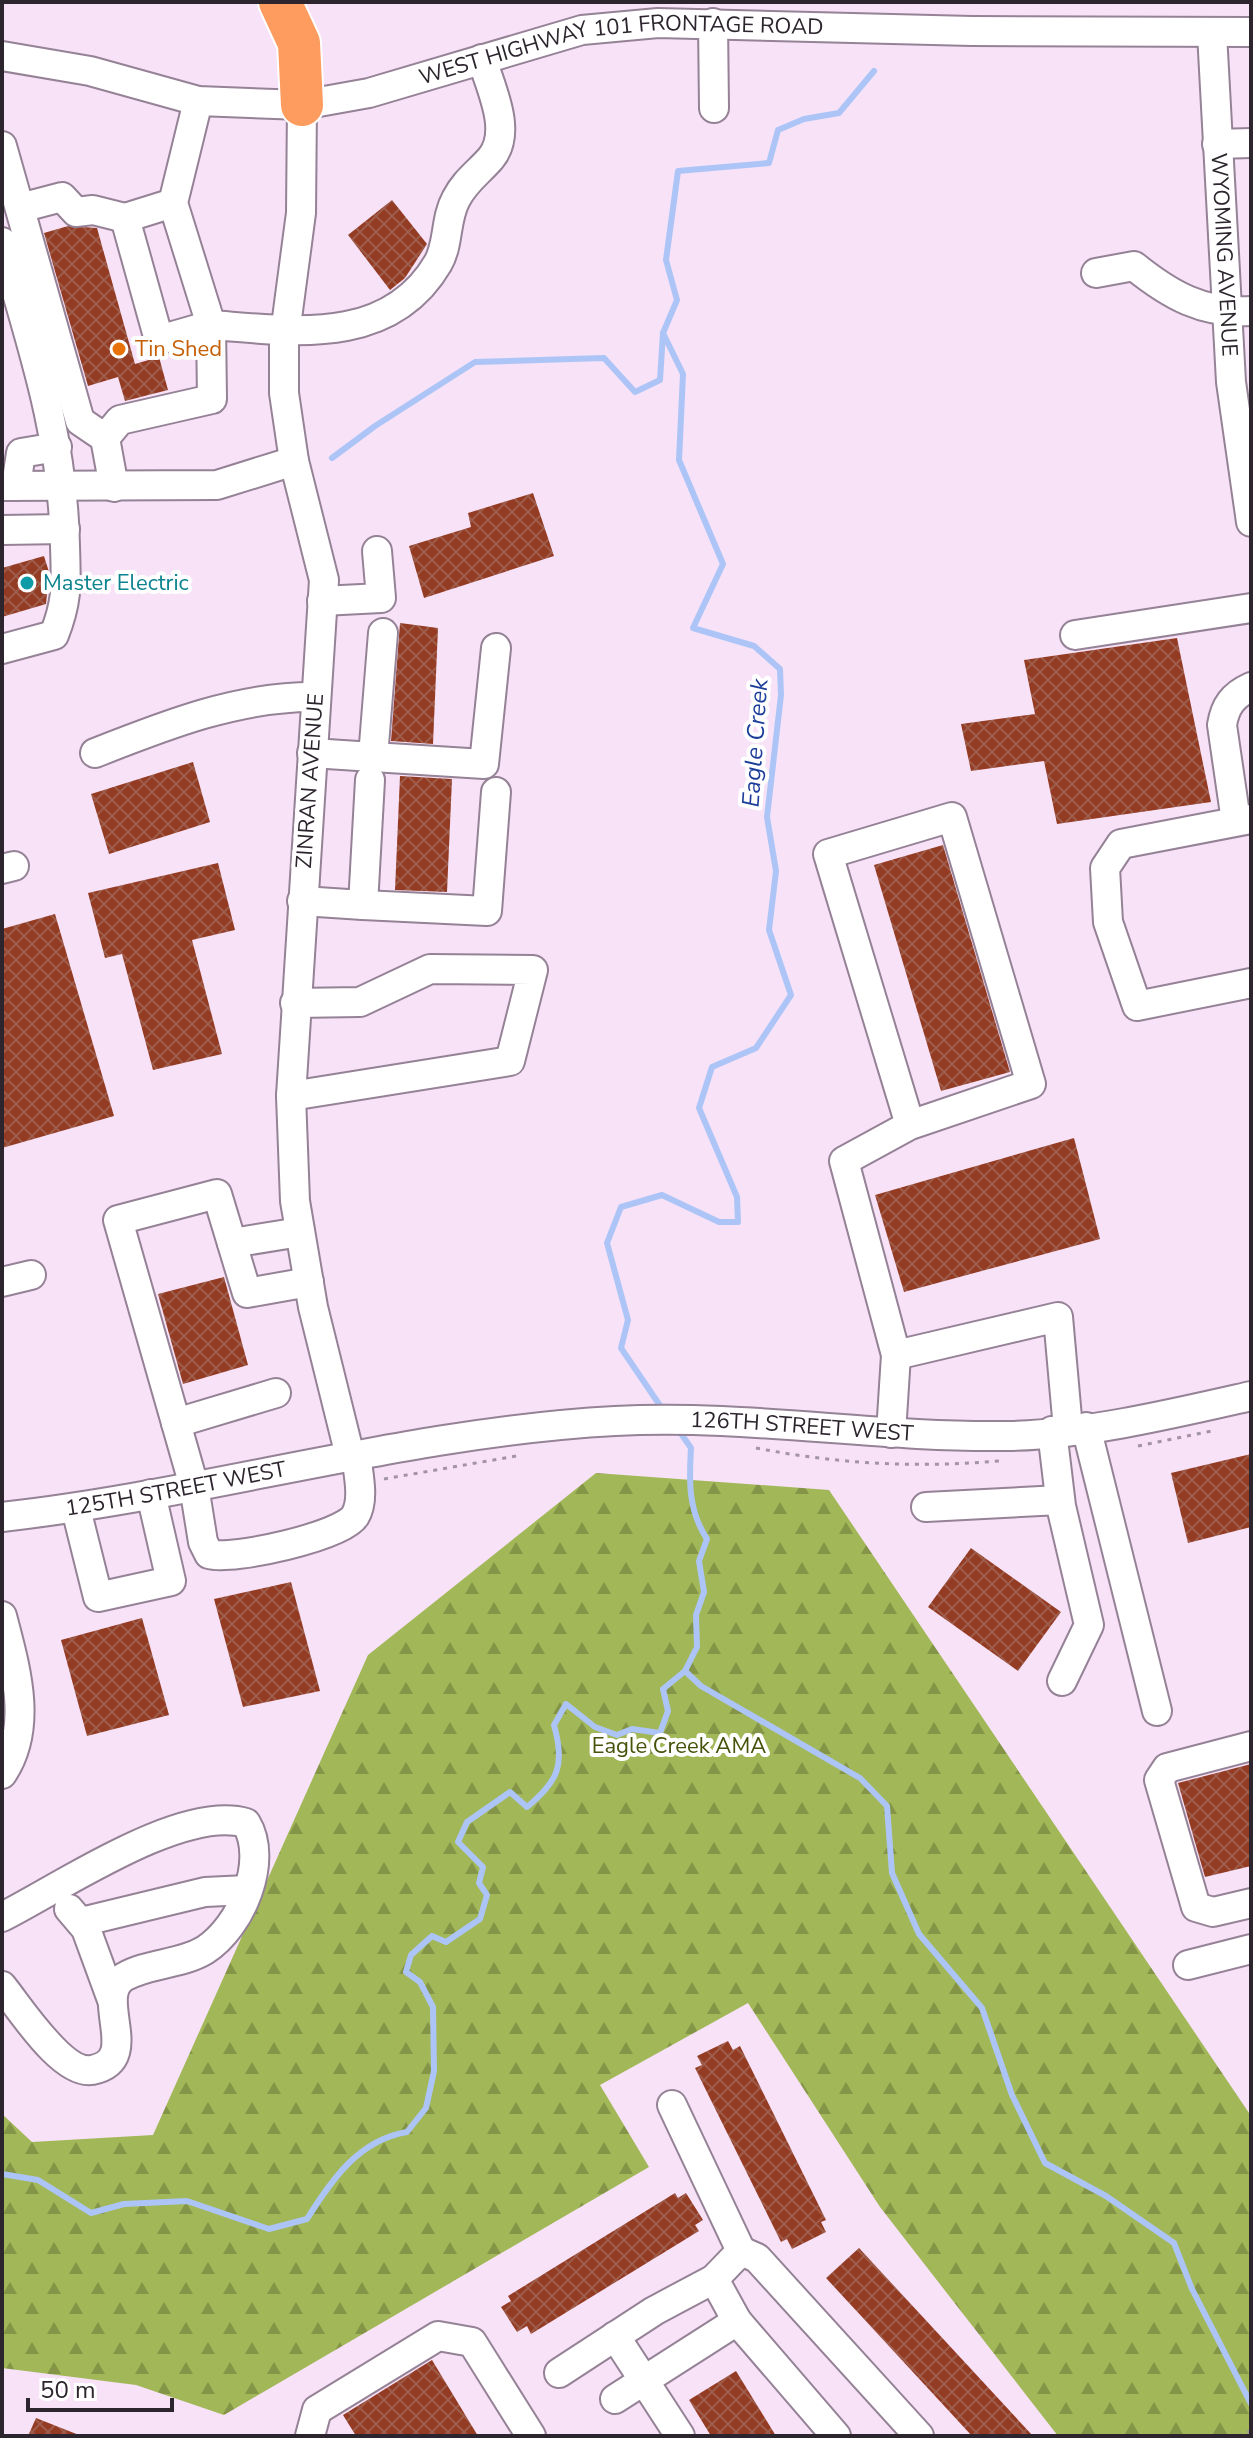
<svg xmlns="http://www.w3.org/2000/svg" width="1253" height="2438" viewBox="0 0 1253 2438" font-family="'Nunito Sans',sans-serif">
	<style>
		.forest { fill: url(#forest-firs) }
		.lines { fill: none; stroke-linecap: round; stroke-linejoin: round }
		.stream { stroke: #adc5f6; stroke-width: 6 }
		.building { fill: url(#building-cross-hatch) }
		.minor-casing { stroke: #958296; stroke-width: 32 }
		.highway-casing { stroke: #fff; stroke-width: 46 }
		.path { stroke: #a394a4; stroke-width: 3; stroke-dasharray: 4 6; stroke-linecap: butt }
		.minor { stroke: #fff; stroke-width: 28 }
		.highway { stroke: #fd9c5e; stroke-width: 42 }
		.food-dot { fill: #e8710a; stroke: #fff; stroke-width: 3 }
		.culture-dot { fill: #0f9aa8; stroke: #fff; stroke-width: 3 }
		.labels { text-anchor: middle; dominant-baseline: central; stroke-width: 8; stroke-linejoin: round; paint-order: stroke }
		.street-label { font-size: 22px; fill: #2c252d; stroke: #fff }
		.food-label { font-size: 22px; fill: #c56008; stroke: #fff; text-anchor: start }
		.culture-label { font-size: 22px; fill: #0d838f; stroke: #fff; text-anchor: start }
		.park-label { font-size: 22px; fill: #455209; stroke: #fff }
		.water-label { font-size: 24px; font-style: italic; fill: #1c3e9a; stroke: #fff }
	</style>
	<defs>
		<pattern id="forest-firs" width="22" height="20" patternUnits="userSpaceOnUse" patternTransform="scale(2)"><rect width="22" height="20" fill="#a2b757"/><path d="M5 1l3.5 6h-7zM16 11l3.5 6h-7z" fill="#849548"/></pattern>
		<pattern id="building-cross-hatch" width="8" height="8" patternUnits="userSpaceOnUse" patternTransform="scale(2)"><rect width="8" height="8" fill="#933b23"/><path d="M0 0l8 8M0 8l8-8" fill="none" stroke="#9e5c4a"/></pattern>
	</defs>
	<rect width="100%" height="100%" fill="#f7e2f8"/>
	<!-- forest -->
	<path class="forest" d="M596,1473L829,1490L1251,2116V2436H1058L880,2207L748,2003L600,2085L649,2167L224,2415L136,2385L2,2368V2114L32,2142L153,2135L368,1655Z"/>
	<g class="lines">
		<!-- stream -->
		<g class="stream">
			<path d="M332,458L375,426L475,362L604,358L635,392L660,380L663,333L677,300L666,260L678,171L769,163L778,130L804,119L839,113L874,71"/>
			<path d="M663,1410L621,1348L628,1320L607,1243L621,1207L662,1195L719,1222H738L737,1197L699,1108L712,1067L756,1048L791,995L769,930L776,871L767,817L781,695L780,669L754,646L693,628L723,564L679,460L683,374L663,333"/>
			<path d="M685,1671L701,1686L860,1778L887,1806L892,1873L919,1934L982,2008L1012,2095L1045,2163L1106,2196L1174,2243L1192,2289L1251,2404"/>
			<path d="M2,2174L38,2180L91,2213L124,2204L187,2201L269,2229L307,2219C332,2179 359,2140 407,2132L426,2108L434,2071L433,2007L420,1982L406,1972L411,1955L432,1936L446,1942L480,1919L487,1895L479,1883L483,1867L458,1842L467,1822L510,1792L527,1807C559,1781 565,1764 554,1725L566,1704L595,1727L617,1735L632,1729L660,1733L668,1711L663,1689L685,1671L697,1647L696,1615L704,1592L699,1561L707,1539C688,1510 689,1481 691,1448L677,1428"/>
		</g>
	</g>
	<!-- building -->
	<g class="building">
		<path d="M392,200L427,244L405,278L390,290L348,235Z"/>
		<path d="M68,226L97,228L135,364L159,357L168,390L125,401L118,377L88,386L44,233Z"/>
		<path d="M533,493L554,556L424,598L409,546L471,527L468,513Z"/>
		<path d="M44,556L49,572L46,604L2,617V568Z"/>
		<path d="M400,623L438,628L433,744L391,741Z"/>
		<path d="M1177,638L1211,802L1057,824L1044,761L971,771L961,724L1035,714L1024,660Z"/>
		<path d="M193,762L210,822L109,854L91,794Z"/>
		<path d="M400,776L452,779L447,892L395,890Z"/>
		<path d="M943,845L1010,1072L941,1091L874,865Z"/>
		<path d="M218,863L235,930L192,940L222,1054L153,1070L122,954L105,958L88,893Z"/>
		<path d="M55,914L114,1116L2,1148V929Z"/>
		<path d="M1074,1138L1100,1239L904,1292L875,1195Z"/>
		<path d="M224,1277L248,1365L183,1384L158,1294Z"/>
		<path d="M1251,1454V1527L1188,1543L1171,1473Z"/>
		<path d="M971,1548L1061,1612L1018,1671L928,1607Z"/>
		<path d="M291,1582L320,1691L243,1707L214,1599Z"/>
		<path d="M142,1618L169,1715L87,1736L61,1640Z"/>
		<path d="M1251,1764V1866L1205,1877L1178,1783Z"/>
		<path d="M728,2041L733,2050L740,2046L826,2220L821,2222L826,2232L792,2249L787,2239L781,2242L695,2068L702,2065L697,2056Z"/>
		<path d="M675,2193L678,2198L686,2193L703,2220L695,2225L699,2231L531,2334L527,2326L517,2332L501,2307L511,2301L508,2296Z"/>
		<path d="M859,2248L1033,2436H972L826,2278Z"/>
		<path d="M432,2360L478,2436H356L343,2415Z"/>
		<path d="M736,2371L776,2436H711L689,2400Z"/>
		<path d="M36,2418L79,2435L78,2436H28Z"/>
	</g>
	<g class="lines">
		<defs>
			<g id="minor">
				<path d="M713,23L714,108"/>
				<path id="s1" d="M1212,33L1231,382L1251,522"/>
				<path id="s2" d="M2,56L90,71L198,101L302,105L369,93L582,30L658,23L972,31L1251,32"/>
				<path d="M302,105L301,213L284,341V393L294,461L324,580L291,1096L295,1201L313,1307L350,1456"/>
				<path d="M1217,144L1251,143"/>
				<path d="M2,146L80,421L105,438L114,487"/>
				<path d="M173,203L211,325L159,340L125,218L173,203L198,101"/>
				<path d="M20,208L62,197L76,212L93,210L125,218"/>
				<path d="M2,242C32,346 63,436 65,546C66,583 68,600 54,635L2,649"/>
				<path d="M1096,273L1134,266C1170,295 1203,314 1251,311"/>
				<path d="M105,438L120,420L212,399L211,325C292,331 389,347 438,263C449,244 445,219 456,199C465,181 479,172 491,158C513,131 490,87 482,59"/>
				<path d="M2,486L217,485L294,461"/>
				<path d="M16,486L21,453L57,447"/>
				<path d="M2,530L65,529"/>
				<path d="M322,601L381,598L377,551"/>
				<path d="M1075,635L1251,608"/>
				<path d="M95,753C166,725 239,696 316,697"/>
				<path d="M312,753L373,757L383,633"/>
				<path d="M373,757L484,764L496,648"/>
				<path d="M1251,819L1121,844L1105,868L1108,922L1137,1006L1251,983"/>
				<path d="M1236,821L1222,725C1225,706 1233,695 1251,687"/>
				<path d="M2,869L14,866"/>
				<path d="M302,901L363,905L370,780"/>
				<path d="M363,905L487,911L496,792"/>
				<path d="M291,1096L510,1061L533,970L430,969L360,1002L295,1003"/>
				<path d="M232,1243L300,1232"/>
				<path d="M2,1282L31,1275"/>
				<path d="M309,1282L247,1293L217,1194L118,1220L194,1486L203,1542L209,1554C232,1561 343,1536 355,1516C365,1500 358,1473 356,1455"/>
				<path d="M896,1355L1058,1317L1068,1429"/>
				<path d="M176,1423L276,1393"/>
				<path d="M1086,1427L1157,1711"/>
				<path d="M1052,1431L1061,1506L1089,1625L1062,1681"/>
				<path d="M891,1433L896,1355L844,1161L910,1125L828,854L952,817L1031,1084L910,1125"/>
				<path d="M926,1507L1060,1500"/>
				<path d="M76,1509L98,1597L171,1581L151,1494"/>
				<path id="s3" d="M2,1517C207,1494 408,1432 615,1421C746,1414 876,1438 1007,1436C1084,1435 1176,1413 1251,1396"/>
				<path d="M2,1616C15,1666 34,1727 2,1774"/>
				<path d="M1251,1746L1167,1768L1159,1780L1196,1907L1213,1912L1251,1903"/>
				<path d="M69,1909L86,1929L112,2000"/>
				<path d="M2,1917C60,1888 182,1804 246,1823C269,1861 241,1927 205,1950C180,1965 148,1963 124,1977C92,1997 144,2060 92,2070C62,2075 20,2008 2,1986"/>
				<path d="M81,1922L205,1892L247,1890"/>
				<path d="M1188,1965L1251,1949"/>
				<path d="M672,2105L741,2251L714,2279L737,2321"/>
				<path d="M741,2251L757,2258L919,2436"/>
				<path d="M615,2336L680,2436"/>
				<path d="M559,2373L654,2311L714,2279"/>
				<path d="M615,2399L737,2321L836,2436"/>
				<path d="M310,2436L317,2410L438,2336L472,2342L531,2436"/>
			</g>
			<path id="highway" d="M280,2L299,43L302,105"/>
		</defs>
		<!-- minor casing -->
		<use href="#minor" class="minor-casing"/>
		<!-- highway casing -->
		<use href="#highway" class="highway-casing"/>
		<!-- path -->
		<g class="path">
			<path d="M1138,1446L1212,1431"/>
			<path d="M756,1448C838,1464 916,1468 999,1461"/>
			<path d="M384,1479L522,1455"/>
			<path d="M1238,2436L1251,2431"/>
		</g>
		<!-- minor -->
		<use href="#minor" class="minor"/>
		<!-- highway -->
		<use href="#highway" class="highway"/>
	</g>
	<!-- markers -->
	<circle class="food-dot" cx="119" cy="349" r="8"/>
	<circle class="culture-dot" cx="27" cy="583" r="8"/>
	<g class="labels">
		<!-- street labels -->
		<g class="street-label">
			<text stroke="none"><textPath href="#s2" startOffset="632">WEST HIGHWAY 101 FRONTAGE ROAD</textPath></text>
			<text stroke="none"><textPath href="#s1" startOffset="222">WYOMING AVENUE</textPath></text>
			<text transform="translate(310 781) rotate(-86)">ZINRAN AVENUE</text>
			<text stroke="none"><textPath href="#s3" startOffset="808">126TH STREET WEST</textPath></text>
			<text stroke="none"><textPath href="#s3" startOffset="176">125TH STREET WEST</textPath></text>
		</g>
		<!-- food labels -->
		<g class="food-label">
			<text x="135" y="349">Tin Shed</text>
		</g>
		<!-- culture labels -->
		<g class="culture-label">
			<text x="43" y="583">Master Electric</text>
		</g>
		<!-- park labels -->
		<g class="park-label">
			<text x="679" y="1746">Eagle Creek AMA</text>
		</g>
		<!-- water labels -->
		<g class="water-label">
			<text transform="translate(755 743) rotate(-86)">Eagle Creek</text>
		</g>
	</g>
	<!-- border -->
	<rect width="1253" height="2438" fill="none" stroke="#2c252d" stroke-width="8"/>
	<!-- scale -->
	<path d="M28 2398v12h144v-12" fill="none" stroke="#2c252d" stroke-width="4"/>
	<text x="40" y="2398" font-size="24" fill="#2c252d" stroke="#ffffff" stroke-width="6" paint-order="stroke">50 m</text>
</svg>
